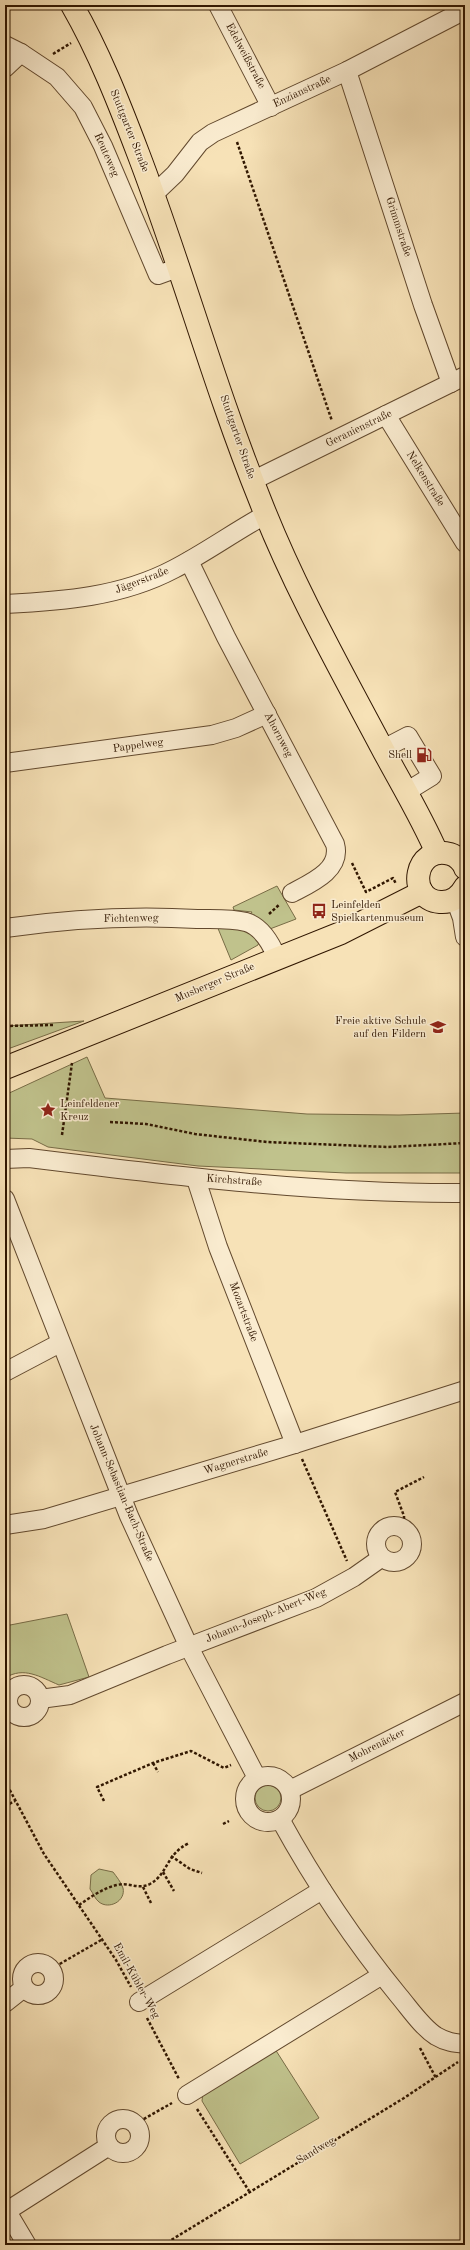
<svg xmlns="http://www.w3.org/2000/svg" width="470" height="2250" viewBox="0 0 470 2250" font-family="'Old Standard TT',serif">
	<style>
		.green { fill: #c0c28c; stroke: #786c46 }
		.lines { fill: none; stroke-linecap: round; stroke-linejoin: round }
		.minor-casing { stroke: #62492e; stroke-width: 20 }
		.major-casing { stroke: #301600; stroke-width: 24 }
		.path { stroke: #301600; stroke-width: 2.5; stroke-dasharray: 3 2; stroke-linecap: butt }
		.minor { stroke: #faecd0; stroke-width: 18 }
		.major { stroke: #f7e2b7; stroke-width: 22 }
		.labels { text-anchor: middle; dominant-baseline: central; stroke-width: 3; stroke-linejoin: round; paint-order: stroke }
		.street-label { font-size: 11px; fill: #301600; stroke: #faecd0 }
		.poi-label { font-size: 11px; fill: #301600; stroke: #faecd0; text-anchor: end }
	</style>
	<rect width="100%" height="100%" fill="#f7e2b7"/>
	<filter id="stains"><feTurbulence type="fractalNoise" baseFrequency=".005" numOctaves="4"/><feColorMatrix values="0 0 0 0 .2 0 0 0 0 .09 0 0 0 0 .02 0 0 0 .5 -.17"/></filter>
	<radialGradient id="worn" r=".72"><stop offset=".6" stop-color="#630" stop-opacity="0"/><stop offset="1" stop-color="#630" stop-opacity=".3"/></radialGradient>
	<!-- green -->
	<g class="green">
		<path d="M277,886L296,919L262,932L258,945L231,960L217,926L242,927L252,912L234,910L233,907Z"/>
		<path d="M84,1021L5,1050V1026Z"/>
		<path d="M87,1057L105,1098L307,1114L399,1115L465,1113V1170L460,1173H346L198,1166L48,1147L32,1139L5,1138V1095Z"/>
		<path d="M67,1614L89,1677L59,1685C40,1677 24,1666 5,1678V1626Z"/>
		<circle cx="268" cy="1798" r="13"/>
		<path d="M99,1869L113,1872C116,1876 121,1882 123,1888C126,1901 109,1910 99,1902C95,1899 93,1893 90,1889L91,1875Z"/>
		<path d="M275,2049L319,2118L240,2164L202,2101L203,2092Z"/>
	</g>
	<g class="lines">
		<defs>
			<g id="minor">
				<path d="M218,5L271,107"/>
				<path d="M5,45L21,53L57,77L83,107L103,146L158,275L180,267"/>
				<path d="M5,68L21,53"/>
				<path d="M347,71L423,305L451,383"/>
				<path d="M154,194L175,174L200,142L213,133L347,71L465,10"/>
				<path d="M386,415L465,543"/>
				<path d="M252,481L465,376"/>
				<path d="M189,561L226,637L335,844C342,870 311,883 292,893"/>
				<path d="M5,604C63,601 121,597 174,569C205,553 234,532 265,515"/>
				<path d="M383,749L408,736L432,776L406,792"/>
				<path d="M5,763L212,735L236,728L267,714"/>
				<path d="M455,899L462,918L465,937"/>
				<path d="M5,928C68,919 133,915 197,919C212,919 231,918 246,922C262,927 271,943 277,958"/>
				<path d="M5,1159L29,1158C174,1176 319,1194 465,1193"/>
				<path d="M196,1179L218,1247L295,1444"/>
				<path d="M5,1199L129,1516L189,1647L257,1778"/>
				<path d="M5,1372L60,1343"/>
				<path d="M5,1525L44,1519L295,1444L465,1390"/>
				<circle cx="394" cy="1544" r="18"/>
				<circle cx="24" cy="1701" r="16"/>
				<path d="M40,1699L70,1695L167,1655L316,1598L354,1577L381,1558"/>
				<circle cx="268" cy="1799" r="23"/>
				<path d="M290,1790L465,1702"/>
				<path d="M280,1819C314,1881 354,1941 399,1996C410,2009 422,2027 436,2036C446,2042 454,2043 465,2044"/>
				<circle cx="38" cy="1979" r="16"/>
				<path d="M139,2002L322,1890"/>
				<path d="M5,2003L24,1988"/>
				<path d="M187,2095L382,1975"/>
				<circle cx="123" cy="2136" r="17"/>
				<path d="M5,2208L27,2245"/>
				<path d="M7,2211L109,2146"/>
			</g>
			<g id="major">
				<path d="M72,5C99,52 119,103 138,153C182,268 214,386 260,500C293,585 338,665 381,746C400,782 421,816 437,853"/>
				<path d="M465,868C463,862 457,856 450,854C415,844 405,899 440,902C452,903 460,896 465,887"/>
				<path d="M5,1068L341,933L422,892"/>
			</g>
		</defs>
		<!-- minor casing -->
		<use href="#minor" class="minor-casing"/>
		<!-- major casing -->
		<use href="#major" class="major-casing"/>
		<!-- path -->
		<g class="path">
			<path d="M53,54L71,43"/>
			<path d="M237,142L332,421"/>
			<path d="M352,863L366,892L393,878L396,884"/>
			<path d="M269,914L280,904"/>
			<path d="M5,1026L54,1025"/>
			<path d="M110,1122L146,1124L195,1134L267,1142L388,1147L465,1143"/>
			<path d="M62,1135L72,1063"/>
			<path d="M302,1459L347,1561"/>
			<path d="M404,1529V1516L395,1492L424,1477"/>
			<path d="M5,1708L9,1707"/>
			<path d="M153,1763L158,1772"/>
			<path d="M5,1781L44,1854L116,1960L131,1987"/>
			<path d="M104,1801L97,1787L153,1763L191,1751L224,1768L231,1765"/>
			<path d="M5,1806L15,1801"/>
			<path d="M223,1824L229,1821"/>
			<path d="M171,1856L190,1869L202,1873"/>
			<path d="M163,1872L174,1891"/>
			<path d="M143,1887L151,1903"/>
			<path d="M79,1905C91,1897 103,1888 117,1885C129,1882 138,1890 150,1884C169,1873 165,1855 189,1843"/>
			<path d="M51,1969L103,1939"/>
			<path d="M147,2018L179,2079"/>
			<path d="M420,2048L436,2078"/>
			<path d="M197,2109L249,2191"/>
			<path d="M135,2124L172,2103"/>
			<path d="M163,2245L404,2098L458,2062"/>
		</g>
		<!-- minor -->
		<use href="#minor" class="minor"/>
		<!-- major -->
		<use href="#major" class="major"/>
	</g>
	<!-- icons -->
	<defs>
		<symbol id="fuel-bare" viewBox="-9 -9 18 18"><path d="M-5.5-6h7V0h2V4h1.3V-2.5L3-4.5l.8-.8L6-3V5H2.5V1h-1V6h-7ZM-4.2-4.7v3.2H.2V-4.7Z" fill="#8f2418" stroke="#faecd0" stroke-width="2.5" paint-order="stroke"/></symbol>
		<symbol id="bus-bare" viewBox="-9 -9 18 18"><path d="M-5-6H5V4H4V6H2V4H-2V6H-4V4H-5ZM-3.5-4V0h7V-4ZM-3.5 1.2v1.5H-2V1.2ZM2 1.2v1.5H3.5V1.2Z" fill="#8f2418" stroke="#faecd0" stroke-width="2.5" paint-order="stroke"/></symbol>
		<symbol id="school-bare" viewBox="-9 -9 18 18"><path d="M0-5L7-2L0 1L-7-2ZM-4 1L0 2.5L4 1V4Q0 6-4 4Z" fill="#8f2418" stroke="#faecd0" stroke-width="2.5" paint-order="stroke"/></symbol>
		<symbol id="sight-bare" viewBox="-9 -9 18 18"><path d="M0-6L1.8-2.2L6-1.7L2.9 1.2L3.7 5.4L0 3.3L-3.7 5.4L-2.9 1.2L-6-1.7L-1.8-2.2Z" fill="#8f2418" stroke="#faecd0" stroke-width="2.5" paint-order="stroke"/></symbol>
	</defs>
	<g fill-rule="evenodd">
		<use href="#fuel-bare" x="413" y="744" width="22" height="22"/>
		<use href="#bus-bare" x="308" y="900" width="22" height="22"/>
		<use href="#school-bare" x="427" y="1016" width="22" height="22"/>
		<use href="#sight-bare" x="37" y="1099" width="22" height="22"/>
	</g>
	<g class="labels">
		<!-- street labels -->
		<g class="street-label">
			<text transform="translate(245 56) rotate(62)">Edelweißstraße</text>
			<text transform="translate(302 92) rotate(-25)">Enzianstraße</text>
			<text transform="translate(129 131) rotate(68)">Stuttgarter Straße</text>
			<text transform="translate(106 155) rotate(66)">Reuteweg</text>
			<text transform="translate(398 227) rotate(72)">Grimmstraße</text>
			<text transform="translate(359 429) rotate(-26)">Geranienstraße</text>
			<text transform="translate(237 437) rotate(71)">Stuttgarter Straße</text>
			<text transform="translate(425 479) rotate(58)">Nelkenstraße</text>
			<text transform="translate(142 581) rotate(-21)">Jägerstraße</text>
			<text transform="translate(278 735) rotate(62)">Ahornweg</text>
			<text transform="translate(138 746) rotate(-8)">Pappelweg</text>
			<text transform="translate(131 919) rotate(-1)">Fichtenweg</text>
			<text transform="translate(215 983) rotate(-23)">Musberger Straße</text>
			<text transform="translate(234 1181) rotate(4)">Kirchstraße</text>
			<text transform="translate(243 1312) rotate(69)">Mozartstraße</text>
			<text transform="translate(236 1462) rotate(-17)">Wagnerstraße</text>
			<text transform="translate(121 1493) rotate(67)">Johann-Sebastian-Bach-Straße</text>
			<text transform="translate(266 1616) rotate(-22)">Johann-Joseph-Abert-Weg</text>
			<text transform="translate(377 1746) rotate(-27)">Mohrenäcker</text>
			<text transform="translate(136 1981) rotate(61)">Emil-Kübler-Weg</text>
			<text transform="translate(316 2151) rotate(-31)">Sandweg</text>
		</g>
		<!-- poi labels -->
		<g class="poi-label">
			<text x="412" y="755">Shell</text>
			<text x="331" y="905" text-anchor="start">Leinfelden<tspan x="331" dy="13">Spielkartenmuseum</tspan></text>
			<text x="426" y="1021">Freie aktive Schule<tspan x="426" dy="13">auf den Fildern</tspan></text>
			<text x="60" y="1104" text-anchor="start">Leinfeldener<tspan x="60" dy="13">Kreuz</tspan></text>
		</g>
	</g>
	<!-- margin -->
	<rect width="470" height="2250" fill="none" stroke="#f7e2b7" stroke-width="20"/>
	<rect x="6" y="6" width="458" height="2238" fill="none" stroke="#301600" stroke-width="2"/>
	<rect x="10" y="10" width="450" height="2230" fill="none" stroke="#301600"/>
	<rect width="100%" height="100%" filter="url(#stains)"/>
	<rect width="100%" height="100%" fill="url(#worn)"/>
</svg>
